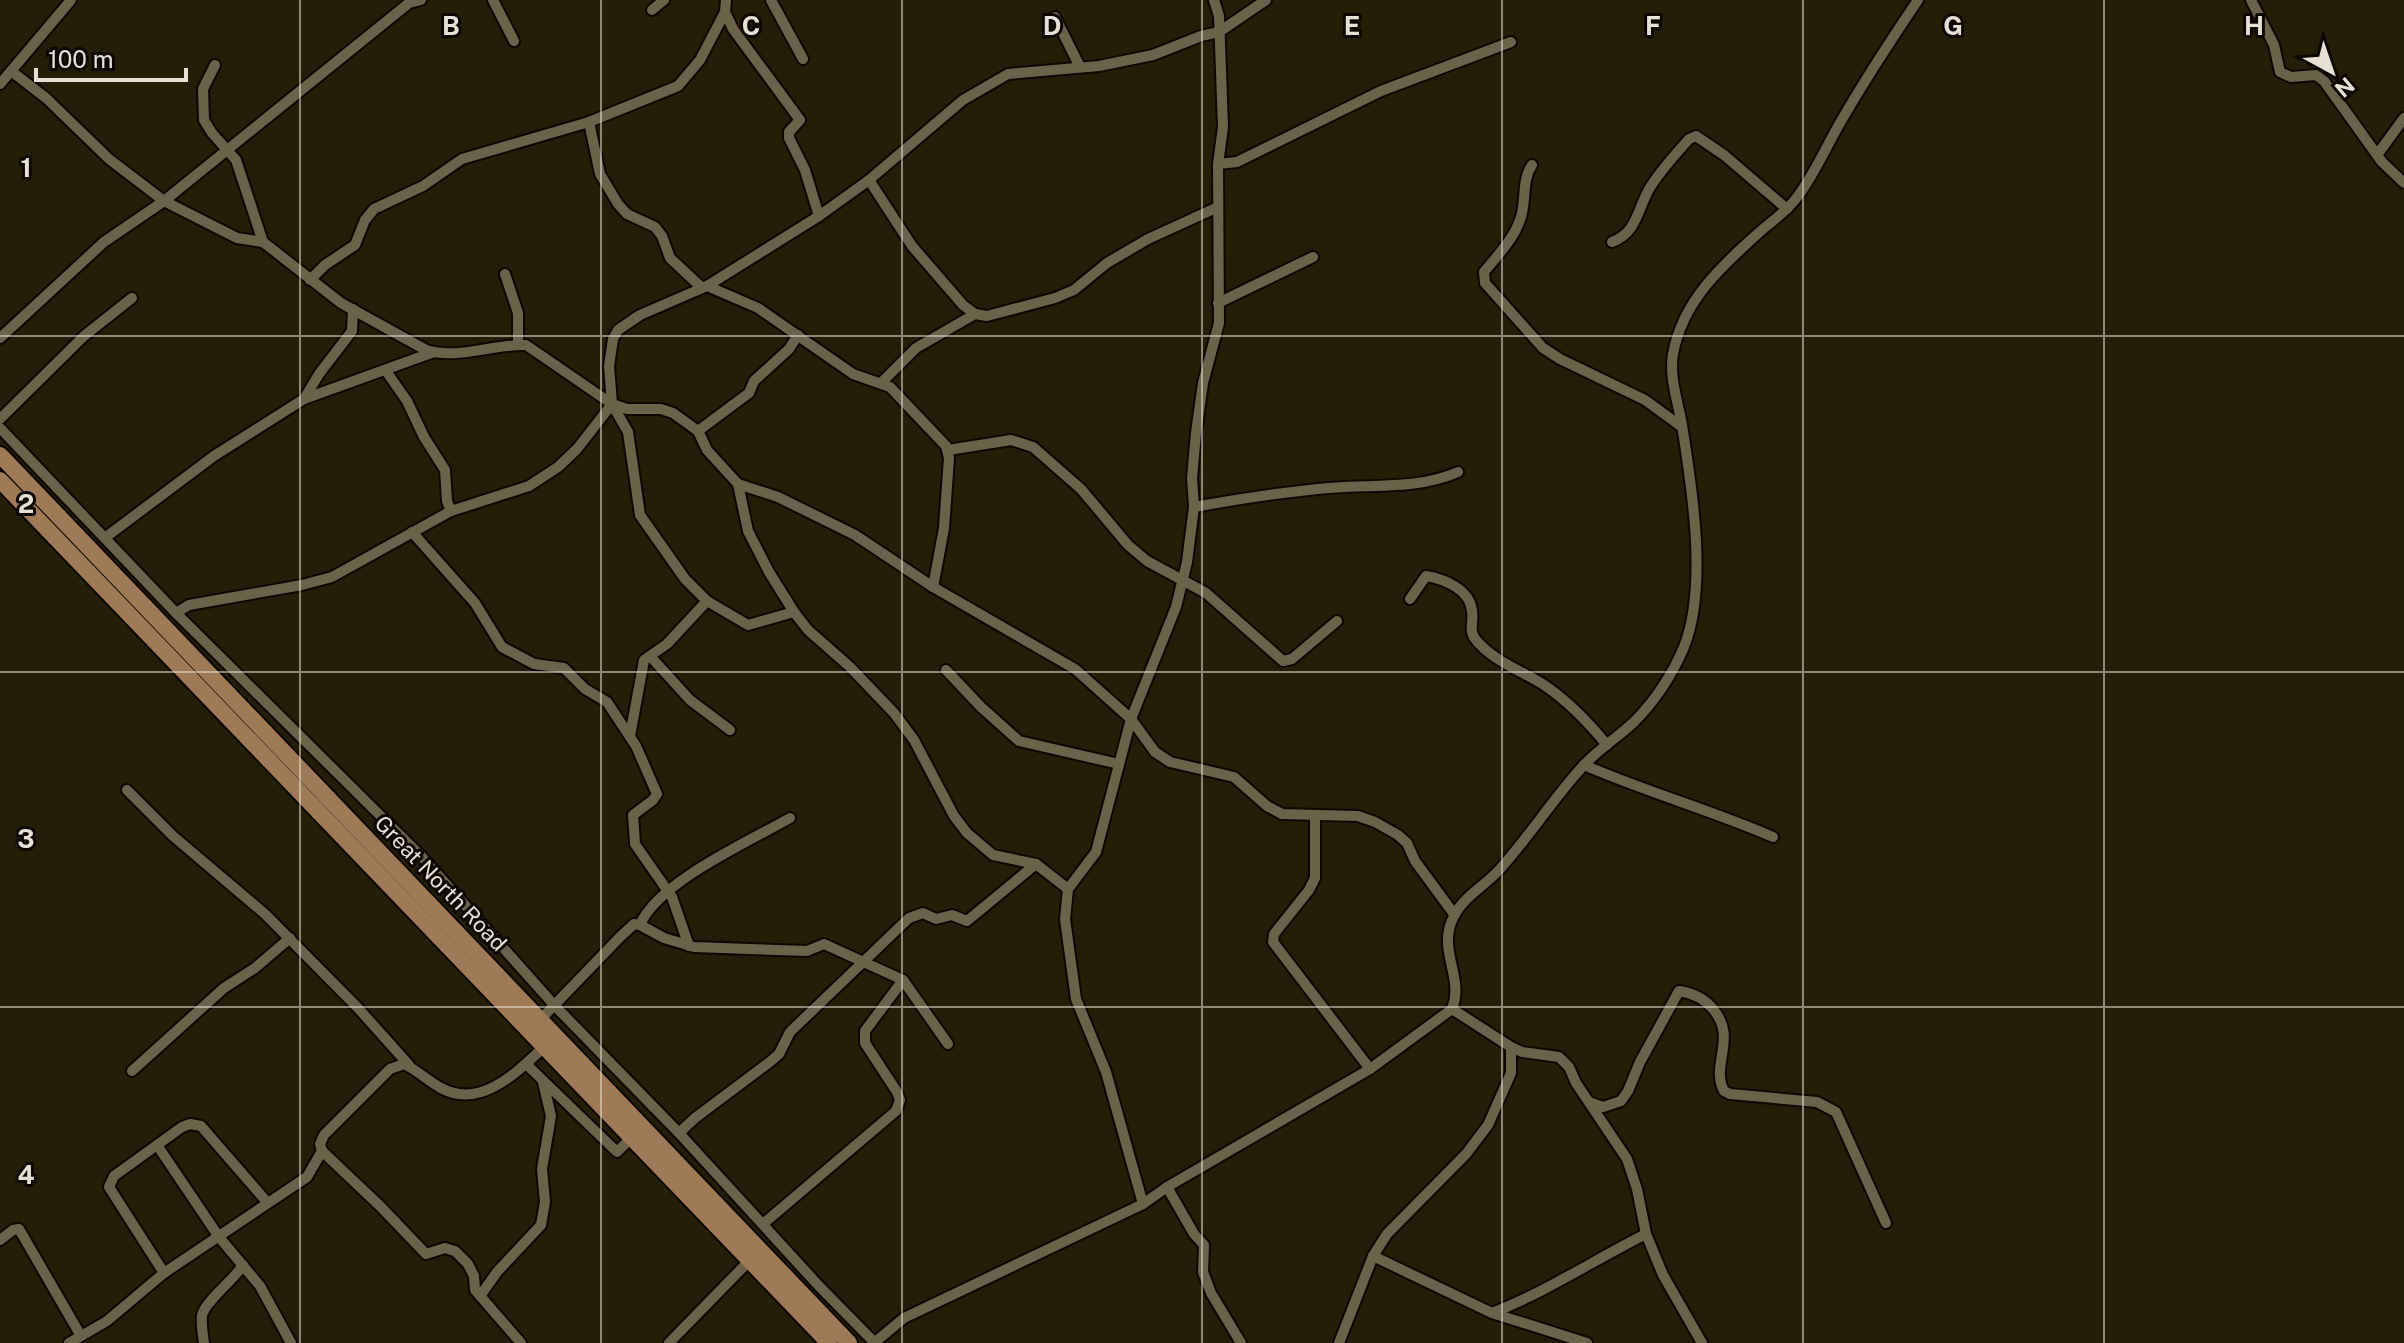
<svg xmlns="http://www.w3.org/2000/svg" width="2404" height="1343" viewBox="0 0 2404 1343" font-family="'Public Sans',sans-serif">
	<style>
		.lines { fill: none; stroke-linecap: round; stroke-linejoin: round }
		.minor-casing { stroke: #0e0800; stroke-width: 14 }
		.primary-casing { stroke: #0e0800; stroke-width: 20 }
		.minor { stroke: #6a6249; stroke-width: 10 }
		.primary { stroke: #9f7a56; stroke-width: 16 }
		.grid { fill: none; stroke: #e6e1d3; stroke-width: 2; stroke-opacity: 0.55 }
		.labels { text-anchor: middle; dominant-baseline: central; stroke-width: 6; stroke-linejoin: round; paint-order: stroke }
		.street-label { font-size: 22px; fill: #e6e1d3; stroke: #0b0802 }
		.grid-label { font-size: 26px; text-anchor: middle; font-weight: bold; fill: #e6e1d3; stroke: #0b0802; stroke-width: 6; stroke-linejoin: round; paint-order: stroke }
	</style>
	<rect width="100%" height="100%" fill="#251e07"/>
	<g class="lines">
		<defs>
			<g id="minor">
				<path d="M493,0L514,41"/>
				<path d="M726,0L725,12L733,29L800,120L789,132V138L805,170L819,216"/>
				<path d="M771,0L803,59"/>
				<path d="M2251,0L2274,45L2280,72L2291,77L2316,75L2324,81L2382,162L2404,183"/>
				<path d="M652,10L664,0"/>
				<path d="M1055,17L1080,67"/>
				<path d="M215,65L203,89L204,120L212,133L236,160L263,242"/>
				<path d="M11,71L46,98L109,159L164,201L237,238L263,242L341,303L426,350C458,360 493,344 526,345L612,404L627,409H661L673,413L698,431L707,450L738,484L778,497L855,535L933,587L1075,669L1131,719L1155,752L1170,762L1234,777L1267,806L1282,814L1358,816L1375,822L1398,835L1407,843L1415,861L1454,914"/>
				<path d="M0,84L71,0"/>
				<path d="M589,122L600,174L618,204L627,214L655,227L662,236L670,258L702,288"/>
				<path d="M2377,155L2404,118"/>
				<path d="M1218,164L1237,162L1381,91L1511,42"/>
				<path d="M1532,165C1521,181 1527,202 1520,220C1513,240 1497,256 1484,272L1485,283L1543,348L1560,359L1645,400L1682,427"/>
				<path d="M869,180L912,246L963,305L975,314L987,316L1055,298L1074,290L1107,263L1148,239L1218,207"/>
				<path d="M1612,242C1636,233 1637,212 1648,191C1658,173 1675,155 1689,139L1696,136L1724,155L1787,209"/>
				<path d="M505,274L518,313V344"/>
				<path d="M310,280L325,265L355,245L365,220L374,209L423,186L462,159L589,122L678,86L700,60L725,12"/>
				<path d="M707,286L758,308L853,374L890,387L946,446L949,458L944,528L933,587"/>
				<path d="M1218,303L1313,257"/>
				<path d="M0,338L104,242L164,201L409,3L421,0"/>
				<path d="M386,371L407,401L424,437L445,470L447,501L451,511"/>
				<path d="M881,383L916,348L975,314"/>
				<path d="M304,399L319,374L352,331L353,309"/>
				<path d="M612,404L628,432L640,515L685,579L707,601L748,625L794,612"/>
				<path d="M0,419L84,336L132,298"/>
				<path d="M0,428L176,613L422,857L555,1006L679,1133L818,1285L875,1343"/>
				<path d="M698,431L749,393L754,381L789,349L798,335"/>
				<path d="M948,450L1011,440L1033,447L1081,489L1128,545L1147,561L1206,593L1283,661L1292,659L1337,621"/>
				<path d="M738,484L748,531L769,572L794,612L808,630L850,667L894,713L914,740L954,816L967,833L993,855L1036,864L1068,889"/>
				<path d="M1194,507C1238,499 1284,492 1329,488C1372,484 1417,490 1458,472"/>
				<path d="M412,532L475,603L502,647L534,664L564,668L585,689L607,702L636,746L657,794L653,800L633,815L635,844L672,897L689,946"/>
				<path d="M106,537L214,456L304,399L434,352"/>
				<path d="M1410,599L1426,576C1444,579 1470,589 1472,611C1474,622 1468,631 1476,640C1493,661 1522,671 1544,685C1568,701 1589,723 1607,745"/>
				<path d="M176,613L189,605L302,585L332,577L451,511L529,486L558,467L577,449L612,404L609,366L613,339L618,330L640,315L707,286L819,216L869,180L963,100L1008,74L1099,66L1153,55L1201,36L1219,32L1266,0"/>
				<path d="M650,656L690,700L730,730"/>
				<path d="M946,670L981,707L1019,741L1119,764"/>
				<path d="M630,736L644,660L667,644L707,601"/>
				<path d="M1584,765C1646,792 1711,810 1773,837"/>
				<path d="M127,790L173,836L265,914L358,1008L409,1065"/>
				<path d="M1315,816V878L1309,890L1274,934L1273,942L1370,1069"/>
				<path d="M640,925L664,938L694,947L807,951L824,944L903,980L865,1031V1043L897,1092L900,1100L896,1111L763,1224"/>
				<path d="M903,980L948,1044"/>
				<path d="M1452,1009L1511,1047L1522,1052L1559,1057L1569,1067L1576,1083L1627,1159L1637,1189L1646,1234L1663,1275L1702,1343"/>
				<path d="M540,1020L620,937L634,924L640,925C658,882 748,842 790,818"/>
				<path d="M526,1064L617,1152L633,1136"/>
				<path d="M132,1071L224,988L255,968L290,938"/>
				<path d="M1589,1102L1603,1107L1621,1101L1628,1091L1640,1062L1679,991C1692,993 1704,998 1713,1009C1738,1038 1710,1065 1724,1091L1730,1094L1817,1102L1836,1112L1886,1223"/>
				<path d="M679,1133L695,1118L771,1061L779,1054L790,1032L909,918L923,913L936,919L952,915L967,921L1036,864"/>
				<path d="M157,1145L219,1237L260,1286L291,1343"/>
				<path d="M322,1151L381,1207L426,1254L445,1248L455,1251L468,1264L474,1276L475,1290L521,1343"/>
				<path d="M1167,1187L1194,1234L1204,1245L1203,1272L1211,1293L1241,1343"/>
				<path d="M1143,1204L1106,1072L1076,999L1065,919L1068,889L1096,852L1131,719L1176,607L1187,562L1194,507L1192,478L1196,433L1203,383L1219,323L1218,164L1223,127L1219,16L1214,0"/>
				<path d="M0,1240L13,1230L19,1229L81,1336"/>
				<path d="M1373,1256L1492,1313L1587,1343"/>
				<path d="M164,1273L109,1187L114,1176L182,1127L190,1124L201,1126L267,1202"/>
				<path d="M480,1296L497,1272L541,1225L545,1202L542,1169L551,1116L543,1082"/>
				<path d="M1492,1313C1546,1292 1594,1260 1646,1234"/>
				<path d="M69,1343L107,1321L164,1273L307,1177L322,1151L320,1144L324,1135L390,1069L404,1064C417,1070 428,1081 441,1088C481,1110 518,1071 545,1046"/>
				<path d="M204,1343C203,1335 201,1325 202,1316C204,1302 234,1280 243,1265"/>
				<path d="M669,1343L750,1260"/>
				<path d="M874,1343L904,1318L1143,1204L1167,1187L1370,1069L1452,1009C1465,977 1436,950 1454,916C1464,896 1486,885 1500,869C1530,836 1554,797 1584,765C1599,749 1618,737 1634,722C1656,700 1672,675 1684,647C1708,587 1692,488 1682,425C1678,402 1669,377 1673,354C1683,299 1724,264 1763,229C1775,219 1789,209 1798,196C1815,173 1826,147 1840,123C1864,81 1891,40 1918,0"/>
				<path d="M1339,1343L1373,1256L1387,1234L1466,1154L1488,1125L1511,1073V1047"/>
			</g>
			<g id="primary">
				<path d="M0,455L849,1343"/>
				<path d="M0,480L829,1343"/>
			</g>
		</defs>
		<!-- minor casing -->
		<use href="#minor" class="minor-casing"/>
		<!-- primary casing -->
		<use href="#primary" class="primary-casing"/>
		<!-- minor -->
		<use href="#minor" class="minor"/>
		<!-- primary -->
		<use href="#primary" class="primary"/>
	</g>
	<!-- grid -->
	<path class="grid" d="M300,0V1343M601,0V1343M902,0V1343M1202,0V1343M1502,0V1343M1803,0V1343M2104,0V1343M0,336H2404M0,672H2404M0,1007H2404"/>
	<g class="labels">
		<!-- street labels -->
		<g class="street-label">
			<text transform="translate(441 883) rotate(46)">Great North Road</text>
		</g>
	</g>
	<g class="grid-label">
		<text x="451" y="35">B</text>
		<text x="751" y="35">C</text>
		<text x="1052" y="35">D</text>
		<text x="1352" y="35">E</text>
		<text x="1653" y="35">F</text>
		<text x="1953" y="35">G</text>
		<text x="2254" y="35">H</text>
		<text x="26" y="177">1</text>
		<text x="26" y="513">2</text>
		<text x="26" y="848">3</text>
		<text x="26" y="1184">4</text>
	</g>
	<!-- north arrow -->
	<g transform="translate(2332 72) rotate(140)" stroke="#0b0802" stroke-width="6" paint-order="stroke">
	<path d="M0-6L14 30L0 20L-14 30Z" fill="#e6e1d3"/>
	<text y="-12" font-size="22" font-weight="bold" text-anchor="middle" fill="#e6e1d3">N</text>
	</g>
	<!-- scale -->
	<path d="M36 68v12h150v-12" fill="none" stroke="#e6e1d3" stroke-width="4"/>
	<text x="48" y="68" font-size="24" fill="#e6e1d3" stroke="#0b0802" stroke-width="6" paint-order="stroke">100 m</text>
</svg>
